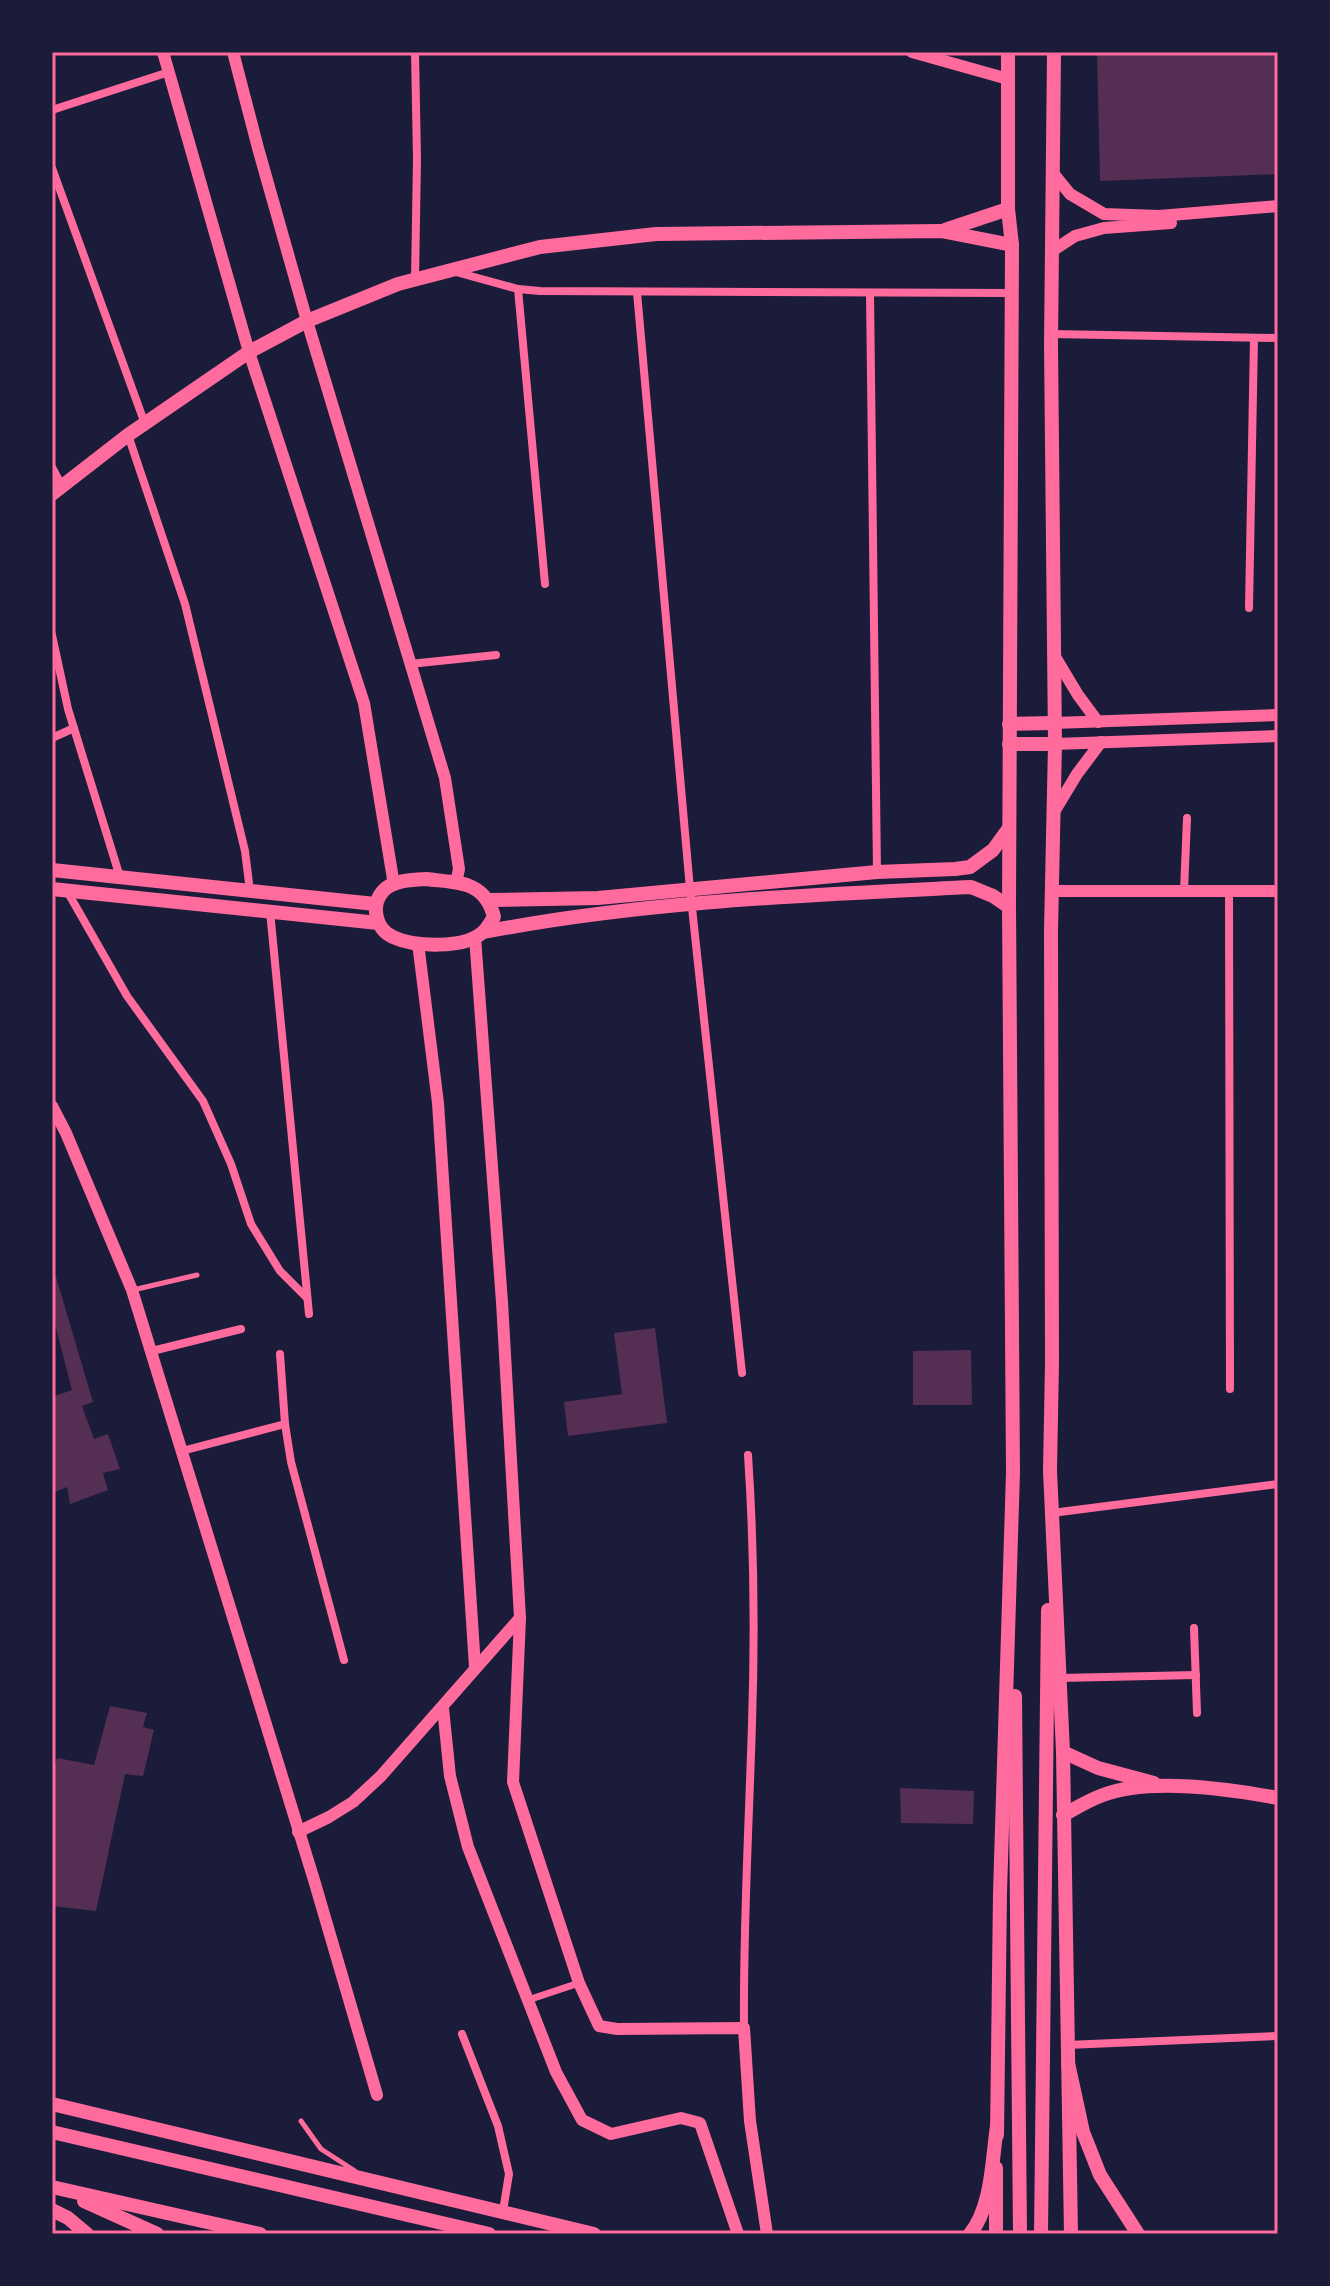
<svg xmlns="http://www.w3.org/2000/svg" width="1330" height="2286" viewBox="0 0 1330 2286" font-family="Jost,sans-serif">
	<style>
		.building { fill: #542f53 }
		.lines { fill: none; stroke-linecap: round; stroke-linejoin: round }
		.service { stroke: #ff6b9d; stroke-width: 5 }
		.pedestrian { stroke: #ff6b9d; stroke-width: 7 }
		.minor { stroke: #ff6b9d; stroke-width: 8 }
		.tertiary { stroke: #ff6b9d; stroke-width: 12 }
		.secondary { stroke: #ff6b9d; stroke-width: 14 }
		.primary { stroke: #ff6b9d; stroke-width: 14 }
		.neatline { fill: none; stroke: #ff6b9d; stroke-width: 3 }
	</style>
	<rect width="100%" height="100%" fill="#1b1b3a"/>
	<!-- building -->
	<g class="building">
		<path d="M1097,52H1278V174L1100,181Z"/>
		<path d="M56,1277L93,1402L82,1406L94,1439L108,1434L120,1469L103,1473L108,1490L70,1504L67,1487L52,1493V1397L72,1390L52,1313V1278Z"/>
		<path d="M655,1328L667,1423L568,1436L564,1402L622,1394L614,1333Z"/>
		<path d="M971,1350L972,1405H913V1351Z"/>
		<path d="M110,1706L147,1713L143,1727L154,1730L143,1776L125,1774L96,1911L52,1906V1775L57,1758L94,1765Z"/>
		<path d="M900,1788L974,1791L973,1824L901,1823Z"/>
	</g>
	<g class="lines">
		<!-- service -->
		<g class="service">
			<path d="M133,1290L197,1275"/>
			<path d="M301,2121L321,2149L355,2171"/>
		</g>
		<!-- pedestrian -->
		<path class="pedestrian" d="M528,2000L579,1983"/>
		<!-- minor -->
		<g class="minor">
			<path d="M415,52L417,159L415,280"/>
			<path d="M52,110L169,72"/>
			<path d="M52,168L145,424"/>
			<path d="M456,272L518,289L540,291L1010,293"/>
			<path d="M518,289L545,584"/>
			<path d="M637,292L690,889L742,1373"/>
			<path d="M870,293L877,872"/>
			<path d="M1051,334L1278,338"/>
			<path d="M128,435L185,604L245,851L250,891"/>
			<path d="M52,467L62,486"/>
			<path d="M1249,608L1254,338"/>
			<path d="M52,635L68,709L120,877"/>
			<path d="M410,664L496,655"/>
			<path d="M52,738L74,728"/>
			<path d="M67,891L127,996L203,1101L231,1164L251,1224L280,1271L307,1298"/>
			<path d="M1184,891L1187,818"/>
			<path d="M1229,891L1230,1389"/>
			<path d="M270,911L309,1314"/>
			<path d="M152,1351L241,1329"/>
			<path d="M280,1354L285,1424L291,1462L344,1660"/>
			<path d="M182,1451L285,1424"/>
			<path d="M1052,1513L1278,1484"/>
			<path d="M1194,1628L1197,1713"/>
			<path d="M1060,1678L1196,1675"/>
			<path d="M744,2028C743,1926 749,1825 752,1723C755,1634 754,1544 748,1455"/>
			<path d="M462,2034L498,2126L509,2174L503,2211"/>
			<path d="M1067,2045L1278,2036"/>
		</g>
		<!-- tertiary -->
		<g class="tertiary">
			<path d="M163,52L249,352L364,703L394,885"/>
			<path d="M233,52L258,148L307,321L445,778L459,869L456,883"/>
			<path d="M912,52L1008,79"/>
			<path d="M1053,173L1070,194L1104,214L1159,216L1278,206"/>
			<path d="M1052,251L1075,236L1104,228L1171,223"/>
			<path d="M1054,655L1078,695L1098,722"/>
			<path d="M1054,723L1278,715"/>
			<path d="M1055,744L1278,736"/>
			<path d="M1054,812L1077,774L1101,742"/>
			<path d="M1052,891H1278"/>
			<path d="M475,937L502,1302L520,1618L513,1782L579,1983L599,2026L617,2029L744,2028L750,2121L767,2234"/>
			<path d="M418,943L438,1103L475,1667"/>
			<path d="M52,1106L66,1133L132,1290L314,1880L377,2095"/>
			<path d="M443,1708L450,1776L468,1847L556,2072L582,2120L611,2134L681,2118L700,2123L738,2234"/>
			<path d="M298,1832L329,1817L353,1802L381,1776L520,1618"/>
		</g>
		<!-- secondary -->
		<g class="secondary">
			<path d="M1054,52L1051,344L1055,744L1051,931L1052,1363L1050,1471L1063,1752L1071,2234"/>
			<path d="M945,230L1008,209"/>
			<path d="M52,494L128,435L249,352L307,321L398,284L540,247L656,234L941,231L1012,245"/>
			<path d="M1009,724L1054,723"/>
			<path d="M1009,744H1055"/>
			<path d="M52,870L375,904"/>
			<path d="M426,879C457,883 485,880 494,917C491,921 487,929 483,932C465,949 414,947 393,937C375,929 370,904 384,890C394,880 413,880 426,879Z"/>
			<path d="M52,889L378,923"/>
			<path d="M490,900L598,898L877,872L955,869L970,867L993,850L1009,828"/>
			<path d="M484,932C643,901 809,895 971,887L993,896L1009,907"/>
			<path d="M1015,1696L1020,2234"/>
			<path d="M1063,1752L1098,1768L1154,1783"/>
			<path d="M1063,1815C1076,1808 1089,1800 1103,1795C1150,1777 1229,1789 1278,1798"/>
			<path d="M997,2135L1000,1893L1013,1472L1009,907L1012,245L1008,209V52"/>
			<path d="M52,2210L68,2218L87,2234"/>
			<path d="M996,2234V2168"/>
			<path d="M1041,2234L1048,1610"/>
		</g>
		<!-- primary -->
		<g class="primary">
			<path d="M1068,2063L1083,2132L1100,2175L1138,2234"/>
			<path d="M52,2104L594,2234"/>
			<path d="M52,2132L489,2234"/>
			<path d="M52,2187L260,2234"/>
			<path d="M84,2201L157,2234"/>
			<path d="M970,2234C992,2207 992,2160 997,2126"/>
		</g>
	</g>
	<!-- border -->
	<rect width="1330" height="2286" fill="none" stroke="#1b1b3a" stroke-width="108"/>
	<rect x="54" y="54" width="1222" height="2178" class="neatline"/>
</svg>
